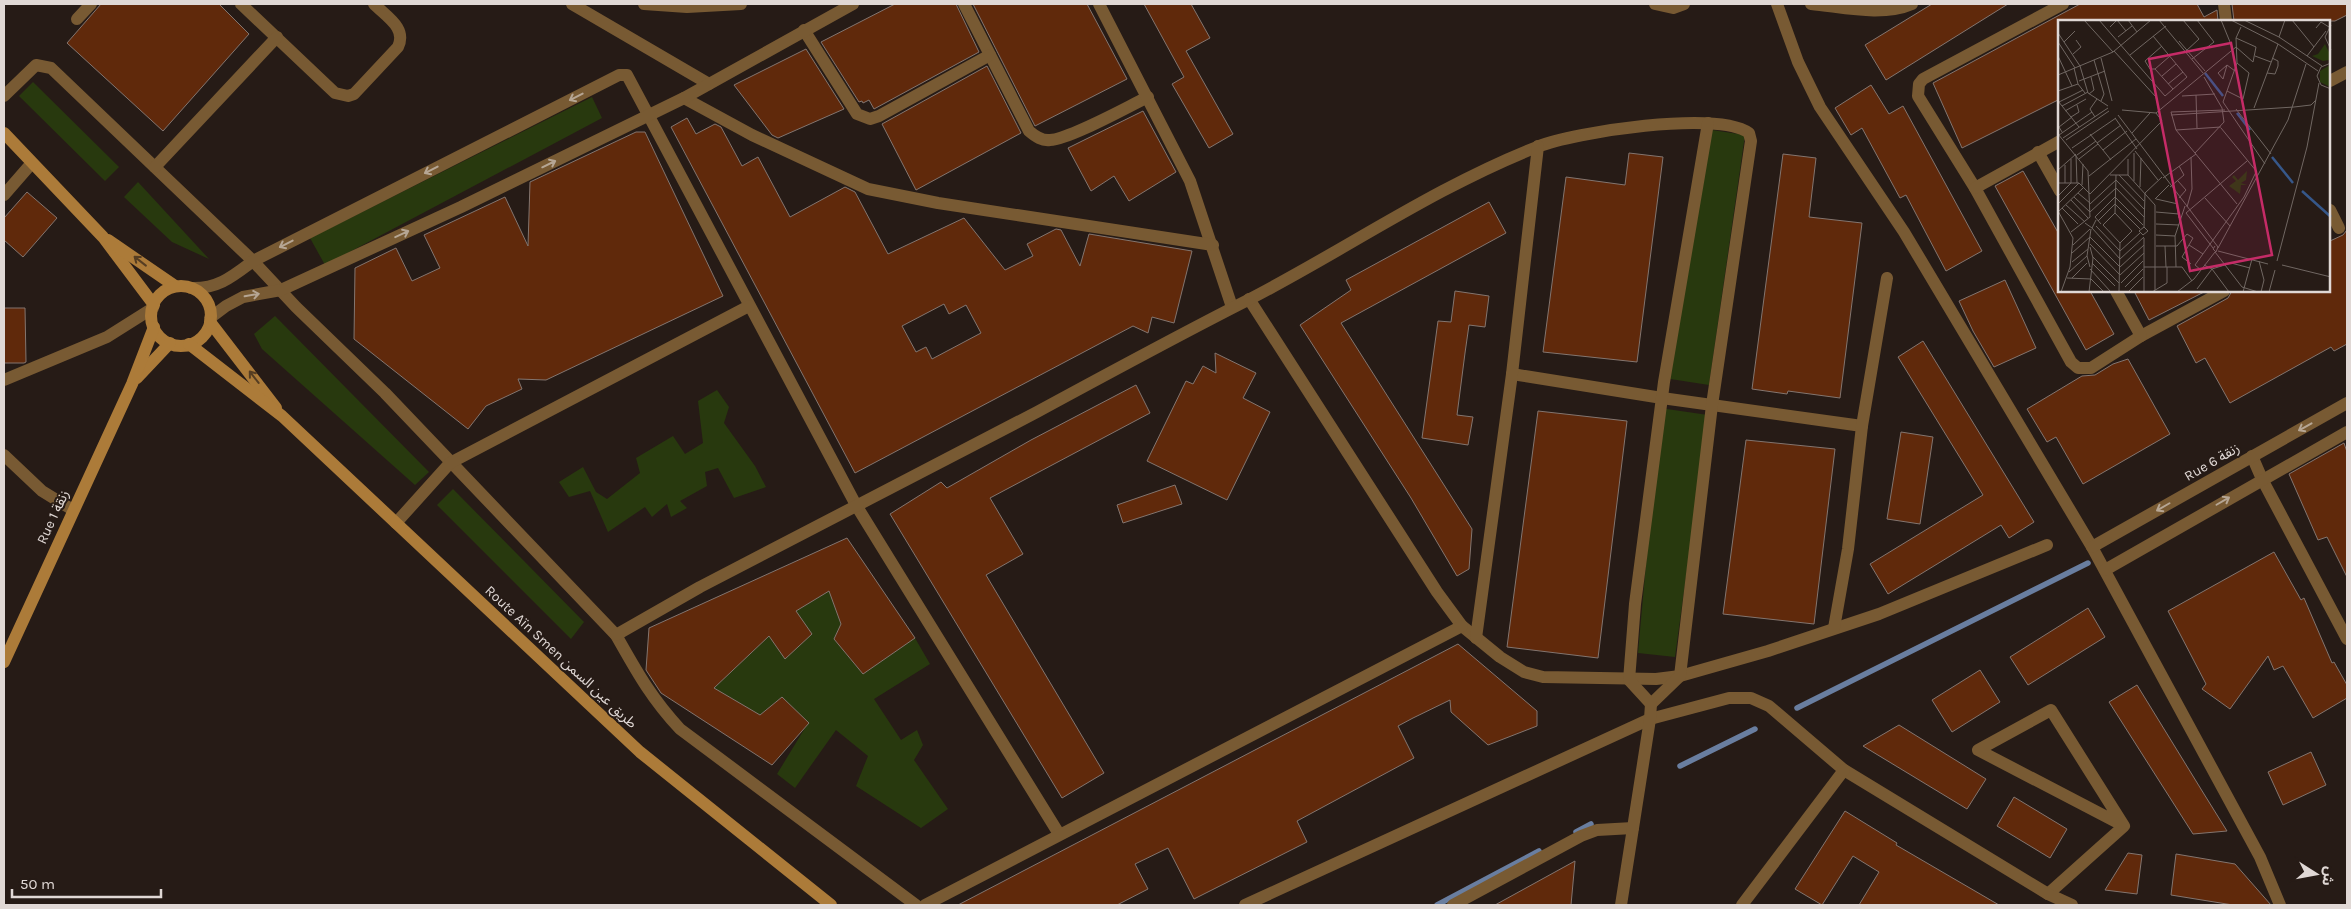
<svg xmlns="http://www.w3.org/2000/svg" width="2351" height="909" viewBox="0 0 2351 909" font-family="Karla,'Noto Sans Arabic',sans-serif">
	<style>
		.green { fill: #28390e }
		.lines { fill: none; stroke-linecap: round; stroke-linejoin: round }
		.stream { stroke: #697ea0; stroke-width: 5.5 }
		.building { fill: #60290b; stroke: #83756f; fill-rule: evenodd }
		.street { stroke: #785a33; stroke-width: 12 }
		.secondary { stroke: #ac7b39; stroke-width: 12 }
		.oneway { stroke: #b6a694 }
		.oneway2 { stroke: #553d22 }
		.labels { text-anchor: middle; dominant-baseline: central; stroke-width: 4; stroke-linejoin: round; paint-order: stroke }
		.street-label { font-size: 14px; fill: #e0d8d5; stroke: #261b16 }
		.inset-river { fill: none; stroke: #365789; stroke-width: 2.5 }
		.inset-road { fill: none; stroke: #706762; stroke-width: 1 }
		.view { fill: #c52b67; fill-opacity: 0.15; stroke: #c52b67; stroke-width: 2.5 }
		.inset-edge { fill: none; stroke: #e0d8d5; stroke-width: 2.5 }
	</style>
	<rect width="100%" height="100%" fill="#261b16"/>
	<!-- green -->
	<g class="green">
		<path d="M33,82L119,167L105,181L19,96Z"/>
		<path d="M592,97L602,118L325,265L310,238Z"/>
		<path d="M1712,130L1745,135L1709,385L1664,378Z"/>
		<path d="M138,182L209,259L172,242L124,197Z"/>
		<path d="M275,316L429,472L415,485L262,349L254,334Z"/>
		<path d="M717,390L729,407L724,423L755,466L766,487L734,498L718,468L705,472L707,486L680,501L687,508L671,517L667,504L652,517L645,507L608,532L590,491L569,497L559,482L583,467L596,492L607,499L640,473L636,458L673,436L685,454L703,443L698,401Z"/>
		<path d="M1660,408L1708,415L1675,657L1638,653Z"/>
		<path d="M453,489L584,622L571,639L437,505Z"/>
		<path d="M829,591L841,624L834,639L863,674L915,638L930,664L874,699L901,740L917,730L923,745L914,760L948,809L921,828L856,786L868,756L836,730L795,788L777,774L808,723L782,697L760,715L714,688L769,636L785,658L796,611Z"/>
	</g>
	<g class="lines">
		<!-- stream -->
		<g class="stream">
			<path d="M1797,708L2088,563"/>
			<path d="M1680,766L1755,729"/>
			<path d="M1576,832L1591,824"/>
			<path d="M1437,905L1539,851"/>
		</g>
	</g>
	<!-- building -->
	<g class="building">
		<path d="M101,4H219L249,34L163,131L67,43Z"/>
		<path d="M895,4H956L979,52L874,109L869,100L863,103L862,101L859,102L821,42Z"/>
		<path d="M973,4H1087L1127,79L1035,126Z"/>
		<path d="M1144,4H1191L1210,38L1186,51L1233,134L1209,148L1172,84L1184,77Z"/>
		<path d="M1932,4H2008L1886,80L1865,45Z"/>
		<path d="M2080,4H2197L2204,17L2217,10L2218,21H2060V99L1962,148L1933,83Z"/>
		<path d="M2232,4H2347V15L2335,21H2234Z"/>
		<path d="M806,49L844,109L778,138L772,135L734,85Z"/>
		<path d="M987,66L1021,133L916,190L882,124Z"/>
		<path d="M1871,85L1889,114L1903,106L1982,251L1946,271L1906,195L1900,198L1862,128L1851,135L1835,108Z"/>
		<path d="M1143,111L1176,172L1129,201L1114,176L1091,191L1068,148Z"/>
		<path d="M687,118L696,134L715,124L721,127L742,166L758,157L790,217L845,187L855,192L888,254L964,218L1005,270L1033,256L1027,244L1056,229L1061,230L1080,266L1089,234L1192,251L1174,323L1152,317L1148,333L1133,326L855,473L671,127ZM944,304L949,314L966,305L981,333L932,359L926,347L916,352L902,326Z"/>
		<path d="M636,132H645L723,296L546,380L518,379L522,389L486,406L468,429L354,339L355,268L396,248L412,281L440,268L424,235L505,197L528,246L530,182Z"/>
		<path d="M1629,153L1663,157L1637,362L1543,352L1566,177L1625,185Z"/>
		<path d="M1783,154L1816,158L1809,217L1862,223L1840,398L1788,391L1787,394L1752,389Z"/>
		<path d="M2023,171L2060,236V291H2090L2114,334L2086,350L1995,186Z"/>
		<path d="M27,192L57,218L23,257L4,240V218Z"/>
		<path d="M1489,202L1506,233L1341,323L1472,529L1469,569L1457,576L1411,498L1300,325L1351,290L1346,280Z"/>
		<path d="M2347,230V344L2334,351L2331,347L2230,403L2205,358L2196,363L2177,326L2228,298L2232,291H2330V241L2343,235Z"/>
		<path d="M2005,280L2036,348L1994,367L1973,331L1959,301Z"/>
		<path d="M1455,291L1489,296L1485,327L1469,325L1465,353L1457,415L1473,417L1468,445L1422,438L1438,321L1451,322Z"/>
		<path d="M2134,291H2206L2149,320Z"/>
		<path d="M4,308H25L26,362L24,363H4Z"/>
		<path d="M1923,341L2034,522L2009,538L2001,525L1888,594L1870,564L1983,495L1898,357Z"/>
		<path d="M1215,353L1256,373L1243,398L1270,412L1227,500L1147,461L1186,381L1193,384L1203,366L1216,373Z"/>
		<path d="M2128,359L2170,434L2083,484L2056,437L2047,442L2027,409L2082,376L2095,375L2113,364Z"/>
		<path d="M1136,385L1150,413L990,498L1023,554L986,575L1104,773L1062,798L890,514L941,482L947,488L1031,440Z"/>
		<path d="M1538,411L1627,421L1598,658L1507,647Z"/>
		<path d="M1901,432L1933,437L1920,524L1887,519Z"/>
		<path d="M1746,440L1835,449L1814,624L1723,614Z"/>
		<path d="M2344,443L2347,452V577L2327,537L2318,540L2289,474Z"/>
		<path d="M1175,485L1182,504L1123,523L1117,505Z"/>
		<path d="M847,538L915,638L863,674L834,639L841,624L829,591L796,611L812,634L785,659L769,636L714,688L760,715L782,697L809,723L772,765L661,693L646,670L649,628Z"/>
		<path d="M2274,552L2301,600L2304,598L2332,663L2334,662L2347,685V698L2313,718L2283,666L2274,670L2268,656L2230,709L2202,689L2206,684L2168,611Z"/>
		<path d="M2088,608L2105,637L2028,685L2010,657Z"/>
		<path d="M1458,644L1537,711V726L1488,745L1451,712L1450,700L1413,718L1398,726L1414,758L1297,821L1307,842L1194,899L1168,848L1135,864L1148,889L1117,905H958Z"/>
		<path d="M1980,670L2000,702L1952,732L1932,700Z"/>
		<path d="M2137,685L2204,794L2227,831L2193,834L2109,702Z"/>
		<path d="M1899,725L1986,779L1967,809L1863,746Z"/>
		<path d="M2311,752L2326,785L2283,805L2268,772Z"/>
		<path d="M2014,797L2067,829L2050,858L1997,826Z"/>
		<path d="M1845,811L1897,843L1896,845L1999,905H1859L1879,872L1853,856L1822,905L1795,889Z"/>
		<path d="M2128,853L2142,855L2137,894L2105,890Z"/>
		<path d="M2176,854L2235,864L2271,905H2233L2171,895Z"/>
		<path d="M1575,861L1571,905H1495Z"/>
	</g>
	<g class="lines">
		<!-- street -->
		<g class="street">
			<path d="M241,4L335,93L348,96L354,94L398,47C407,28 387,17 374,4"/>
			<path d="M572,4L709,84"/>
			<path d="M644,4L687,7L741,4"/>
			<path d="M964,4L1029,131C1036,137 1042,141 1050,140C1070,139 1127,107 1148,97"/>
			<path d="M1099,4L1190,181L1232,307"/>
			<path d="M1655,4L1673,8L1684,4"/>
			<path d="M1777,4L1798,62L1820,107L1904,232L2092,547L2260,857L2280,905"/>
			<path d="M1811,4C1843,7 1882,17 1912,4"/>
			<path d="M2063,4L1923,79L1919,84L1918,96L1975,188L2071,362L2078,368H2091L2141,336L2224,291"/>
			<path d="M2224,4L2226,21"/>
			<path d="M77,19L91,4"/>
			<path d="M804,30L857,114L870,119L879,116L990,55"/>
			<path d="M2330,81L2347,72"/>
			<path d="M4,96L36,65L51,68L253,261L296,307L385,393L616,635C637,672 651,698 680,729L916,905"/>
			<path d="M684,98L752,135L868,189L938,203L1213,245"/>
			<path d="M2038,152L2060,191"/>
			<path d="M155,167L277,37"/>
			<path d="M1975,188L2060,141"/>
			<path d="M4,195L31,164"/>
			<path d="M2330,210L2339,228"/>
			<path d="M191,288C218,289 233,276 253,261L619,75H627L856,505L1059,834"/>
			<path d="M2116,291L2141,336"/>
			<path d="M1249,299L1437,592L1462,626L1500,657L1524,672L1543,677L1656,679L1680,676L1768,651L1879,614L2047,545"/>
			<path d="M210,318L226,306L243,297L281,290L461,207L684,98L853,4"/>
			<path d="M1512,374L1662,398L1862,426"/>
			<path d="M4,380L107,337L153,308"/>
			<path d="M4,455L42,491L73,510"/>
			<path d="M2252,456L2262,479L2347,639"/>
			<path d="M396,523L450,463L749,306"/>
			<path d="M2092,547L2347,403"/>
			<path d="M2105,570L2347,432"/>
			<path d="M1834,628L1848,549L1862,426L1887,278"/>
			<path d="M616,635L700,587C812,528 925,471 1037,412C1107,374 1177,336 1248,300C1345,250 1435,187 1537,147C1574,132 1717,110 1749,133L1751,141L1712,405L1680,676L1651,704"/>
			<path d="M1476,638L1512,374L1538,146"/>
			<path d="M2048,894L2124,826L2051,710L1978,750L2124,826"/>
			<path d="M925,905L1462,626"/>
			<path d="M1245,905L1650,719L1729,698H1751L1769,706L1844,770L2048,894L2072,905"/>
			<path d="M1453,905L1581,836L1597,830L1633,828"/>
			<path d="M1621,905L1650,719L1651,704L1629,680L1635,604L1664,382L1708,123"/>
			<path d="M1742,905L1844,770"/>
		</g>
		<!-- secondary -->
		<g class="secondary">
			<path d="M4,133L103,237L154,305"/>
			<path d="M108,240L175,286"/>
			<circle cx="181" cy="316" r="30"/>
			<path d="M210,322L276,408"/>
			<path d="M189,344L282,416L640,752L831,905"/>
			<path d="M137,378L170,343"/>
			<path d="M4,662L132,384L154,327"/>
		</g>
	</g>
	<!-- one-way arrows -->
	<defs><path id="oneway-shaft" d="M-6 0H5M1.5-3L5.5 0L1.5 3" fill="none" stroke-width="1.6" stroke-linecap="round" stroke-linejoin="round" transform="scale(1.25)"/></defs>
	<g class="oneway">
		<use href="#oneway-shaft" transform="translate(576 97) rotate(153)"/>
		<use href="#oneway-shaft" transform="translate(549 164) rotate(-26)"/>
		<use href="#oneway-shaft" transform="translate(431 170) rotate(153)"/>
		<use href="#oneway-shaft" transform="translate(402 234) rotate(-25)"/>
		<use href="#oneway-shaft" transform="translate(286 244) rotate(153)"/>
		<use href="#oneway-shaft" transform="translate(252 295) rotate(-10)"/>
		<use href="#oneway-shaft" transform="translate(2305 427) rotate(151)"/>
		<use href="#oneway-shaft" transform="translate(2223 501) rotate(-30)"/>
		<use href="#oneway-shaft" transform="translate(2163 507) rotate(150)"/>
	</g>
	<g class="oneway2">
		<use href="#oneway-shaft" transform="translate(140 261) rotate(-142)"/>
		<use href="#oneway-shaft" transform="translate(254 377) rotate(-128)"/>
	</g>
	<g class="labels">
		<!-- street labels -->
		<g class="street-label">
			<text transform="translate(2212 462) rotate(-30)">Rue 6 زنقة</text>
			<text transform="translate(53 517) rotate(-65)">Rue 1 زنقة</text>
			<text transform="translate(561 657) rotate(43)">Route Aïn Smen طريق عين السمن</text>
		</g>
	</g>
	<!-- overview -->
	<g transform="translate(2058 20)">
		<rect width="272" height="272" fill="#261b16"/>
		<path d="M267,24L272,34L271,40L265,41L254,36L260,34ZM272,45V67L262,62V51ZM189,151L188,160L183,163L189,165H183L182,174L171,166L178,161L174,157L176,155L180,160Z" fill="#28390e"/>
		<path class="inset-river" d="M147,53L165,76M179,93L192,110M214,137L235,163M244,171L273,197"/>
		<path class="inset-road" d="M26,0L55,32M41,0L107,76L129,57L95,16M70,0L79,12M101,0L145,53M125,0L141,19L128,31M163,0L172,22M173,0L220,24L260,51M186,0L221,17L264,46M234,0L256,27M273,5L267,17L273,30M52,7L59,0L68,11M183,7L178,18L179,43L165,82L207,144M258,8L263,2L271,7M0,13L22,46L30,73L50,86M60,17L74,6M221,17L227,0M121,21L147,51M0,22L17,48M6,22L17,11M104,26L87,41L92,49H97L112,36M56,31L98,77L101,90M15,34L23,27L18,20M72,35L108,6M0,36L14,66M197,36L213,42M249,36L268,11M43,38L54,81M134,39L156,22L139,0M36,40L46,74L43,81M273,43L263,47L259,56L263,65L273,69M169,45L165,59L160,53L169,45L177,51M16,48L20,64L27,73M97,49L115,69M209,53L217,54L220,46V41L214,38M0,55L55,32L93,0M104,56L118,44M21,61L47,51M110,64L125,52M0,71L20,64M169,71L185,79L191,53L179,43M31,74L36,70L33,57M138,75L139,108M124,76L157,74M0,81L21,107M1,82L25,70M4,86L30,72M236,87L253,85L258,80M196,88L220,24M178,89L213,134M167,90L113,92L118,110L179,184M7,91L28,79M98,93L178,27L195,42L198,27L178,18M60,95L160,227L158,232L155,229L157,226M113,95L236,87M13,97L21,92L19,85M37,97L32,89L39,79M57,98L79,129M163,108L199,152M118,110L163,107M4,112L1,107L14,97M74,113L92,93M0,114L30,151L32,197M32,114L53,140M1,115L34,92M5,118L50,88M8,120L51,91M39,123L63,105M14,128L58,98M45,130L69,111M77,131L100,160M137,133L166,102L164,88L146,57M18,135L19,163M19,135L38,121M21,139L40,124M0,150L18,134M52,155H70L97,185V270M58,155L57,193L74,211L62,223L61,272M61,155L86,181M70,155V139M31,156L78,119M105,158L138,134M58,160L86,189M76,161V133M120,161L128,170L121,178M0,163H21L32,174L104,101L98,93L64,90M7,163V145M24,165L25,144M82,167L83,138M112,167L126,155L121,146M20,173L32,183M117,175L121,198M0,176L13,163V139M16,177L32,192L58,168L86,197M147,178L172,206M97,179L111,165M98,179L120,184M13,180L30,198M0,184L21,163M32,184L58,160M8,185L27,202M129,187L134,169L133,137M4,188L20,204M0,191L15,218L12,247L3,272M0,192L25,168M98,192L121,194M57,193L45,205L62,223M40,201L57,184L82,209M27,203L34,208L38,200M43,204L37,197L57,177L85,205M98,204L121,205M38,206L62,231L82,213M86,207L81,211L85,215L90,211L86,207L87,173L104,157M34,208L62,239L86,217M13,212L32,197M98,215L117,216M32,224L62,255L86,233M15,225L32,209M131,225L145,234M98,226H119L129,214L135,218L124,237L133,244M107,226L108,247M155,228L128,193L189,141M160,228L230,100L248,44M160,231L210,244M157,232L184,267L200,272M14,233L32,217L62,247L86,225M35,237L61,263M201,241L206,260L203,272M219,241L249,127L261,63M14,242L30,229M34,243L57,266M146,245L154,249L171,272M224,245L273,257M32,247L29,236L33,209M86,247H124L134,261M118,247L117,216L127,186M32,249L52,271M143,250L137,245L186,177L198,152M11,252L29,236M9,258L33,259L46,272M14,258L29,243M63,263L85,241M67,267L85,249M139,269L154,249L173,243L192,248M71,271L85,257M31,272L35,238L32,227M86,272V218M94,272L109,263V247M119,272L136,259L157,232M185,272L194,239M211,272L217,250"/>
		<path class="view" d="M173,23L214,235L132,251L91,39Z"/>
		<rect width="272" height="272" class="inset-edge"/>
	</g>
	<!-- border -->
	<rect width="2351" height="909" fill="none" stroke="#e0d8d5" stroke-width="10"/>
	<!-- north arrow -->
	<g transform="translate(2316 874) rotate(101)" stroke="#261b16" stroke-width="4" paint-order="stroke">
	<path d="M0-4L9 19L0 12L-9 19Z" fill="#e0d8d5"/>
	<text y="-8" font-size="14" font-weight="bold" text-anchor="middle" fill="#e0d8d5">ش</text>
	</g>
	<!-- scale -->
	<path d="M12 889v8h149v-8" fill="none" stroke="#e0d8d5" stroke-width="2.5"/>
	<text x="20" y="889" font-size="15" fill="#e0d8d5" stroke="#261b16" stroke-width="4" paint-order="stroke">50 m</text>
</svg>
